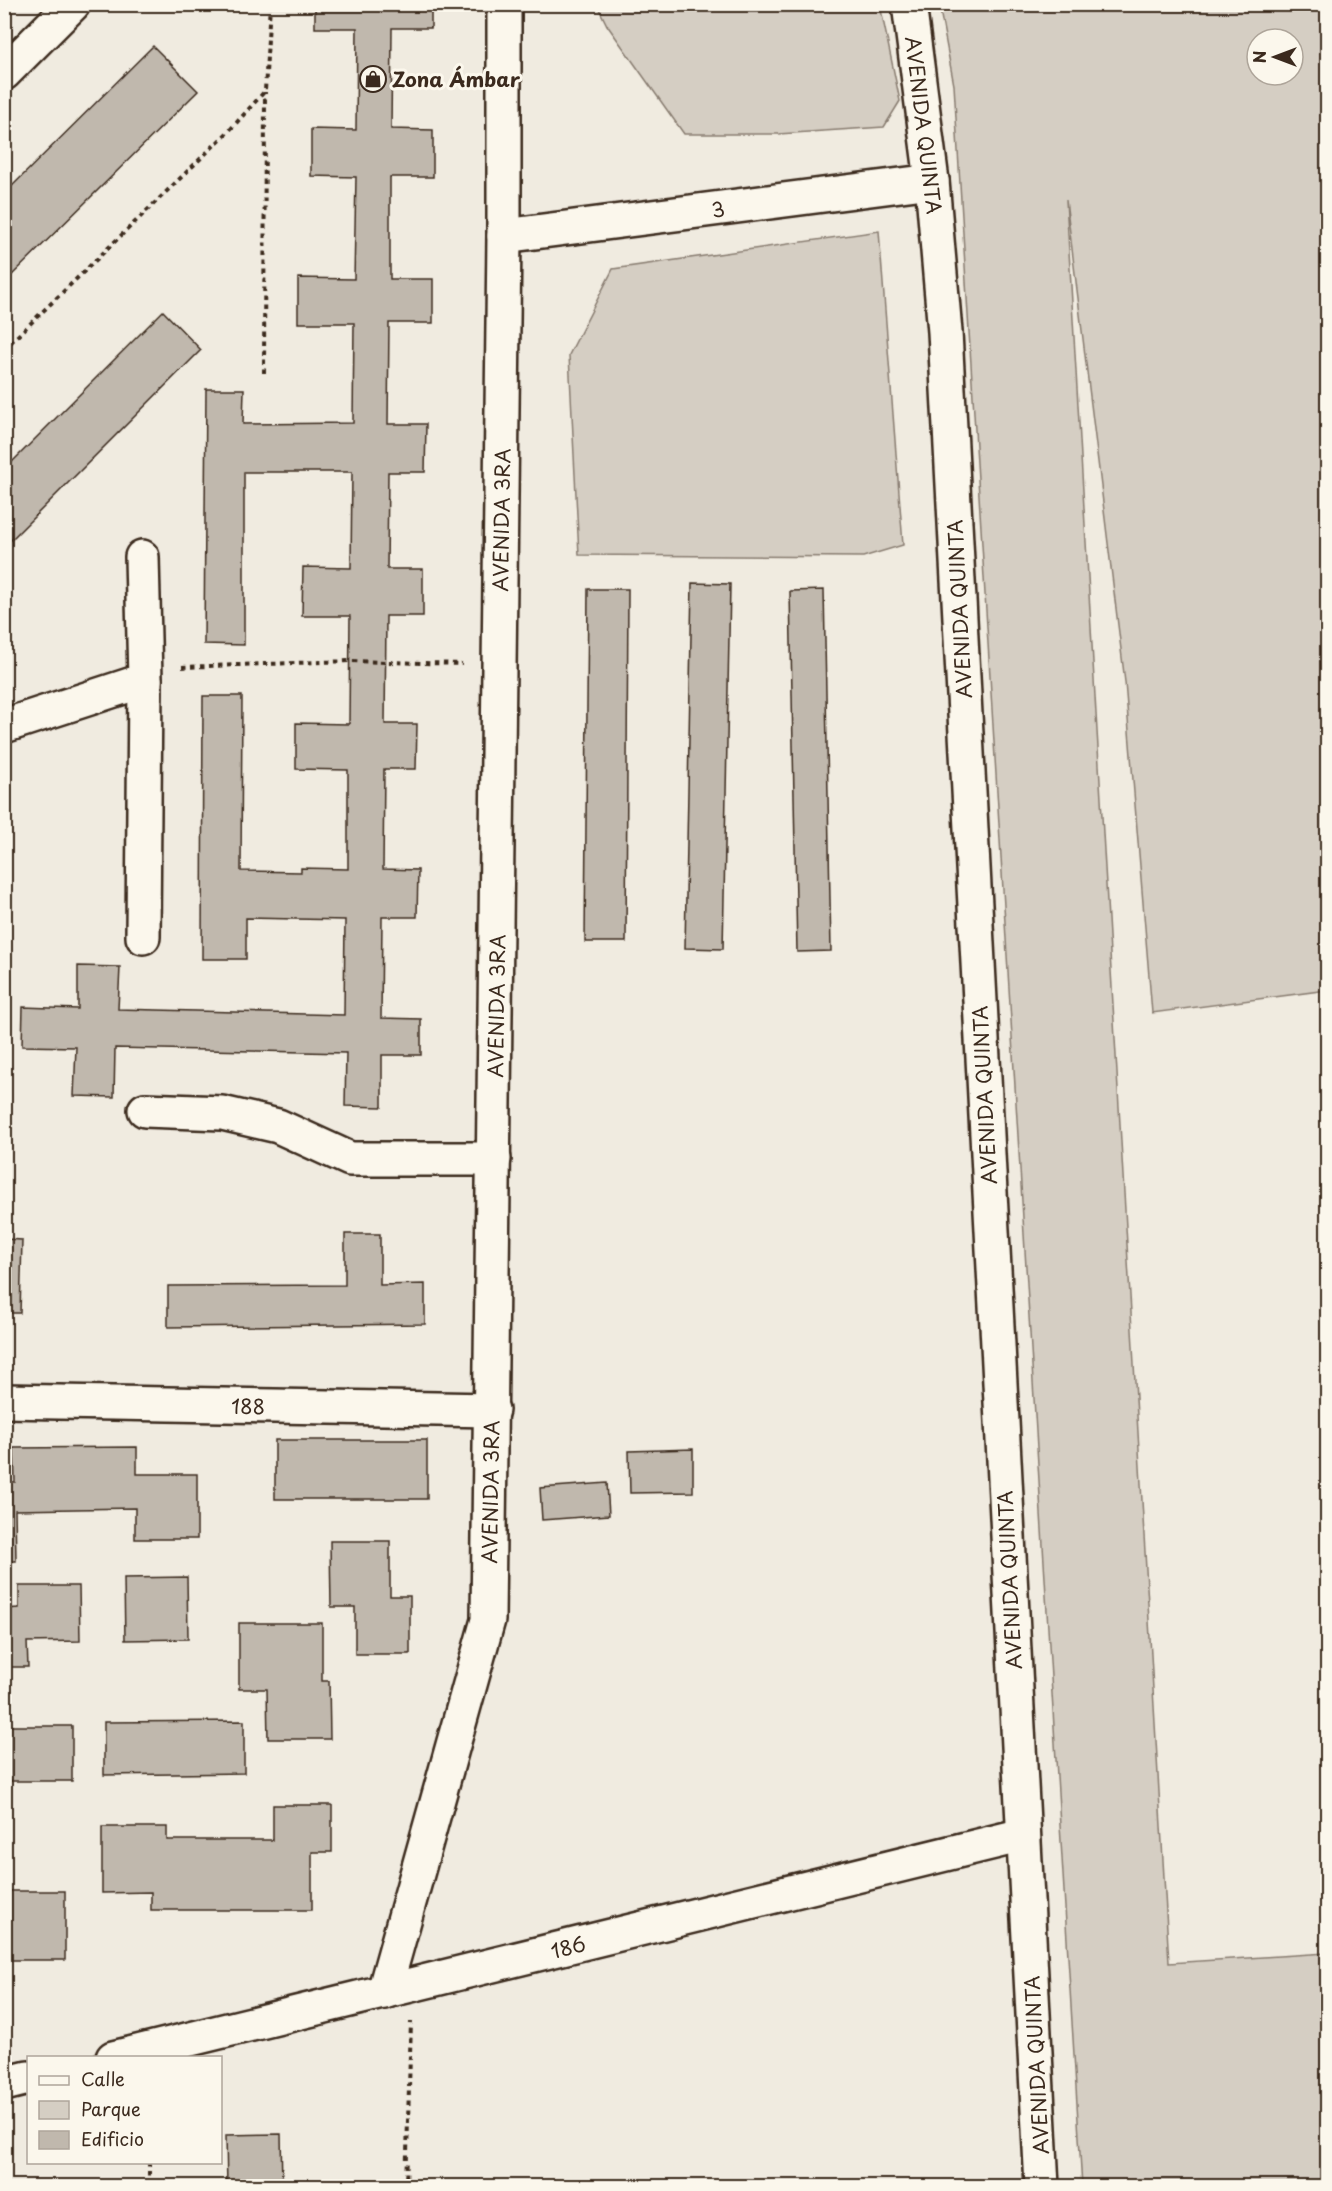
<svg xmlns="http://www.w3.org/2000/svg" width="1332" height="2191" viewBox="0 0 1332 2191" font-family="'Playpen Sans',sans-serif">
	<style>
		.green { fill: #d5cec3; stroke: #887c70; stroke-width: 1.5; fill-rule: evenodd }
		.building { fill: #c0b8ad; stroke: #3b2a1e; stroke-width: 1.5 }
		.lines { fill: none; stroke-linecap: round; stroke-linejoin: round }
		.minor-casing { stroke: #3b2a1e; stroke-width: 38 }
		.major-casing { stroke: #3b2a1e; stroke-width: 38 }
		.path { stroke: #3b2a1e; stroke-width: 4; stroke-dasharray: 4.5 4.5; stroke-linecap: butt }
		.minor { stroke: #fbf7ec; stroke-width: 33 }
		.major { stroke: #fbf7ec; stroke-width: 33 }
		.labels { text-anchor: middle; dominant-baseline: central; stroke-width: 6; stroke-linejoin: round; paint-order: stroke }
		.poi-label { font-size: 20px; font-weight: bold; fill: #3b2a1e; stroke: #fbf7ec; text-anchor: start }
		.street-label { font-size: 20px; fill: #3b2a1e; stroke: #fbf7ec }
	</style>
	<rect width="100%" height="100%" fill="#f0ebe0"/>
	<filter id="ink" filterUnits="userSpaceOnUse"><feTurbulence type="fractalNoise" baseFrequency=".0167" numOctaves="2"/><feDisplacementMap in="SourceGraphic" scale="12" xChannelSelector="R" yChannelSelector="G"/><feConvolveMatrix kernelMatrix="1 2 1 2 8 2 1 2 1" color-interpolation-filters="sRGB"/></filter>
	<g filter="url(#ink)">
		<!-- green -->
		<g class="green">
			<path d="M597,5H880L900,101L884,127L778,134H684L607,25Z"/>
			<path d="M939,5H1327V990L1152,1013L1125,682L1066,200L1169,1963L1327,1953V2186H1082L954,85ZM1257,39H1293V75H1257Z"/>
			<path d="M879,231L903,545L863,557L579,555L569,355L613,269Z"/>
		</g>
		<!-- building -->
		<g class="building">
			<path d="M315,4H431V28H392L391,129L433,130V177H390V279H433V323H389L388,424H426L425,472H388L387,569H423V616H386L385,724H417L416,769H384L383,869L418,870L417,917H382L381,1018L421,1019V1055H382V1107L345,1106L346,1053L115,1048L114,1097L74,1096L76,1047L22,1046L23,1007L78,1009V966L120,967L118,1009L344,1015L345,920L246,918V959H202L203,696H242L241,871L301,872V868L348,869V770L296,769V723L349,724L350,616H302L303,567L351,568L352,472H244V645L204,644L206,389H244L243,424L353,423L354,323H298V278L354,279L356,177L311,176V129L356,130L357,28H315Z"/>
			<path d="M153,46L198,91L4,283V194Z"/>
			<path d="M163,311L201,350L4,547V470Z"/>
			<path d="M692,583L730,584L723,949L685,948Z"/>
			<path d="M588,589H628L626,942H585Z"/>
			<path d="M824,590L831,951L797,952L790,591Z"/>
			<path d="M345,1234H380V1285L425,1284V1324L168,1327V1286L345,1285Z"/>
			<path d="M4,1239L22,1240L20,1313H4Z"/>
			<rect x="275" y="1440" width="152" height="59"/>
			<path d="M137,1447V1474H197V1539H135V1508L15,1510L16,1561H4V1482H15L14,1448Z"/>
			<path d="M693,1449V1492L630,1493L629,1451Z"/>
			<path d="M607,1483L609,1515L542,1520L540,1488Z"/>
			<path d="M330,1541H390V1596H410V1654H355V1607H331Z"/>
			<path d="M187,1577L188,1639L125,1640L124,1578Z"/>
			<path d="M19,1586H79L80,1641L27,1642L28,1667H4V1609L19,1608Z"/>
			<path d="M239,1623H322V1681H329L330,1739H268L267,1689H239Z"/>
			<path d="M244,1721V1773L104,1775V1722Z"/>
			<rect x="4" y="1726" width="68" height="55"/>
			<path d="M273,1805H332V1852H312V1910H151V1892L102,1893V1827H167V1840H273Z"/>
			<rect x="4" y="1891" width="61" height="69"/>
			<path d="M281,2134L282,2186H227L226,2135Z"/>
		</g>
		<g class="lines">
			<defs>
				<g id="minor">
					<path d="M4,73L73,4"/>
					<path d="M504,236L932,181"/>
					<path d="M142,557L145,680L143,937"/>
					<path d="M4,726L145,680"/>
					<path d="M145,1110L222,1113L278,1126L350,1159H494"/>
					<path d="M4,1401L492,1410"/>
					<path d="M384,1992L488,1620L504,236V4"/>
					<path d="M113,2058L1023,1835"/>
					<path d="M4,2084L28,2078"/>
				</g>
				<path id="major" d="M909,4L932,181L945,332L1042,2186"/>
			</defs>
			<!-- minor casing -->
			<use href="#minor" class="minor-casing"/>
			<!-- major casing -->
			<use href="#major" class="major-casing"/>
			<!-- path -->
			<g class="path">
				<path d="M4,349L229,131L265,91L270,4"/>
				<path d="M264,373L265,92"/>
				<path d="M182,667L350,661L462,664"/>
				<path d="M149,2162V2186"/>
				<path d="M406,2186L411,2022"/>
			</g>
			<!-- minor -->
			<use href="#minor" class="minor"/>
			<!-- major -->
			<use href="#major" class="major"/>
		</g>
	</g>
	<!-- icons -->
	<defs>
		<symbol id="shop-ring" viewBox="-11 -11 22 22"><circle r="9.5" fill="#fbf7ec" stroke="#3b2a1e" stroke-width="1.5"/><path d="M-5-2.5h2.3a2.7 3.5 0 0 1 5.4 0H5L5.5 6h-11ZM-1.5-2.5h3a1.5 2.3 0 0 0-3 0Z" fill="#3b2a1e"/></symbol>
	</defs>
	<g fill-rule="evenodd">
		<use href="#shop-ring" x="358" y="64" width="30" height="30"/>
	</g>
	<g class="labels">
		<!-- poi labels -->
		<g class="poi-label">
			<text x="392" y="79">Zona Ámbar</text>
		</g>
		<!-- street labels -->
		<g class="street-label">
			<text transform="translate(924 125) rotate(83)">AVENIDA QUINTA</text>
			<text transform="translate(718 209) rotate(-7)">3</text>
			<text transform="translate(501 520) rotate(-89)">AVENIDA 3RA</text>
			<text transform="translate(959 609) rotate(-93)">AVENIDA QUINTA</text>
			<text transform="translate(496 1006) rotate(-89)">AVENIDA 3RA</text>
			<text transform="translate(984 1095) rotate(-93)">AVENIDA QUINTA</text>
			<text transform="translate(248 1406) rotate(1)">188</text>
			<text transform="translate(490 1492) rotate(-89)">AVENIDA 3RA</text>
			<text transform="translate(1009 1580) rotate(-93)">AVENIDA QUINTA</text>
			<text transform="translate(568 1947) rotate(-14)">186</text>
			<text transform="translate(1036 2065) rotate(-93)">AVENIDA QUINTA</text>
		</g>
	</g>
	<!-- margin -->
	<rect width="1332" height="2191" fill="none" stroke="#fbf7ec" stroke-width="24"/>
	<rect x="12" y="12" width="1308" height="2167" fill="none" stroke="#3b2a1e" stroke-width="2" filter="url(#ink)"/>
	<!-- legend -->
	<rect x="27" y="2056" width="195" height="108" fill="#fbf7ec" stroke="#aea59a" stroke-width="1.5"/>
	<rect x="39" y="2076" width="30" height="9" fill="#fbf7ec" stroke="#aea59a" stroke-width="1.5"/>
	<text x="81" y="2086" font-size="18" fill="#3b2a1e">Calle</text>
	<rect x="39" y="2101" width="30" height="18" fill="#d5cec3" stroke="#aea59a" stroke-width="1.5"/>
	<text x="81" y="2116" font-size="18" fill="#3b2a1e">Parque</text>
	<rect x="39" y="2131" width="30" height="18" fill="#c0b8ad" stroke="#aea59a" stroke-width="1.5"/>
	<text x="81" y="2146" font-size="18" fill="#3b2a1e">Edificio</text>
	<!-- north arrow -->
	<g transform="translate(1275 57) rotate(270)"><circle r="28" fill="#fbf7ec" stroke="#aea59a" stroke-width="1.5"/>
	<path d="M0-4.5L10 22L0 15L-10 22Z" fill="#3b2a1e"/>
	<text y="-9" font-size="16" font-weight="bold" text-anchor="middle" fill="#3b2a1e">N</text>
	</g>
</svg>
